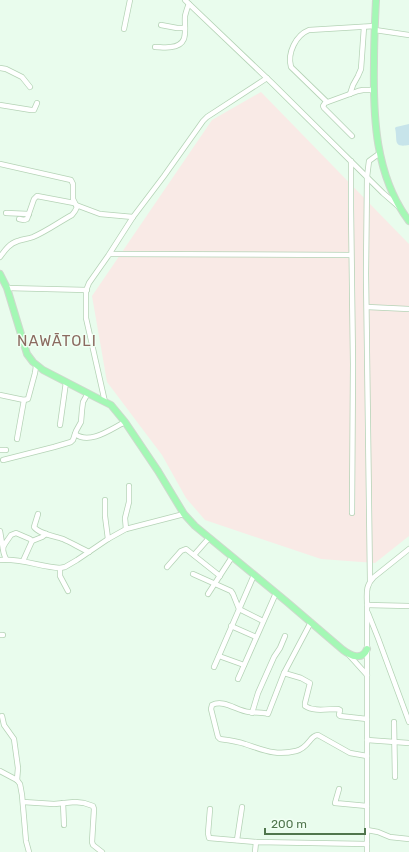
<svg xmlns="http://www.w3.org/2000/svg" width="409" height="852" viewBox="0 0 409 852" font-family="Rubik,sans-serif">
	<style>
		.education { fill: #f9eae6 }
		.green { fill: #c7e4ea }
		.lines { fill: none; stroke-linecap: round; stroke-linejoin: round }
		.minor-casing { stroke: #b5d3b6; stroke-width: 6 }
		.major-casing { stroke: #ced9cd; stroke-width: 8 }
		.minor { stroke: #fff; stroke-width: 4.5 }
		.major { stroke: #a4f8b5; stroke-width: 6 }
		.labels { text-anchor: middle; dominant-baseline: central; stroke-width: 3; stroke-linejoin: round; paint-order: stroke }
		.neighbourhood-label { font-size: 15px; letter-spacing: 1px; fill: #8b6b60; stroke: #f0fff3 }
	</style>
	<rect width="100%" height="100%" fill="#e9fced"/>
	<!-- education -->
	<path class="education" d="M261,92L409,244V536L375,563L321,559L205,520L186,498L162,455L107,382L92,296L212,120Z"/>
	<!-- green -->
	<path class="green" d="M409,124V145C392,148 398,140 395,128L396,127Z"/>
	<g class="lines">
		<defs>
			<g id="minor">
				<path d="M185,0L272,83L383,193L398,206"/>
				<path d="M161,25L177,28H185"/>
				<path d="M124,29L130,0"/>
				<path d="M375,30L409,35"/>
				<path d="M155,47C160,47 166,48 171,47C190,45 184,29 185,16C186,12 187,8 189,4"/>
				<path d="M0,68L6,69L22,77L30,87"/>
				<path d="M350,94L353,85L358,76L361,69L364,27"/>
				<path d="M327,102L291,67C287,53 296,35 309,30L375,26"/>
				<path d="M0,105L31,110H34L37,103"/>
				<path d="M352,136L324,108L323,106L325,103L358,91L363,90H374"/>
				<path d="M351,161V208L353,364L352,513"/>
				<path d="M0,164L71,180L73,184V199L77,207L75,211L72,215C59,222 47,231 33,237C28,239 23,239 18,241C10,243 5,250 0,257"/>
				<path d="M76,205L100,214L133,217"/>
				<path d="M6,213L29,214"/>
				<path d="M19,219L24,220L27,219L34,199L37,196L74,203"/>
				<path d="M110,254L351,255"/>
				<path d="M7,288L87,290"/>
				<path d="M367,307L409,309"/>
				<path d="M0,395L24,400L28,399L35,373L36,366"/>
				<path d="M105,402L86,318V292L87,288L89,283L108,256L133,217L164,176L203,121L207,117L267,78"/>
				<path d="M60,425L66,382"/>
				<path d="M75,434C90,445 111,429 125,422"/>
				<path d="M17,439L24,400"/>
				<path d="M0,450H6"/>
				<path d="M3,460L54,447L71,442L73,440L76,431L81,422L82,410L83,402L88,393"/>
				<path d="M105,500V516L108,539"/>
				<path d="M38,514L34,527C39,534 55,536 63,539C72,543 80,548 89,552"/>
				<path d="M126,529L125,518L129,502V486"/>
				<path d="M0,531L3,549"/>
				<path d="M32,541L42,537L46,534"/>
				<path d="M194,555L209,538"/>
				<path d="M6,559C0,546 4,546 11,535L16,533L30,539L32,541L23,561"/>
				<path d="M0,560C21,558 40,567 60,568L65,567L77,560L108,539L126,529L184,514"/>
				<path d="M167,567L181,551L186,549L220,576"/>
				<path d="M60,568V576L68,591"/>
				<path d="M193,574L231,591L233,594L239,609L263,621"/>
				<path d="M370,581L366,274L367,177L369,161L380,153"/>
				<path d="M208,594L232,557"/>
				<path d="M367,605L409,606"/>
				<path d="M368,613L378,638L409,722"/>
				<path d="M311,622L284,673L268,714C262,712 256,713 249,712C237,711 224,699 212,705L211,709L218,737L220,739C228,740 237,741 245,744C264,750 275,756 296,751C309,748 310,735 318,735L350,753L367,756"/>
				<path d="M231,626L256,637"/>
				<path d="M0,635H3"/>
				<path d="M349,655L367,675"/>
				<path d="M219,656L244,665"/>
				<path d="M214,667L254,575"/>
				<path d="M284,673L301,678L310,683L305,703V706C314,712 327,709 338,709L340,710L339,715L340,716L367,719"/>
				<path d="M238,679L276,593"/>
				<path d="M252,713L258,693L274,657L280,648L285,636"/>
				<path d="M2,716L4,725L14,739L18,768L17,780"/>
				<path d="M394,722L395,777"/>
				<path d="M367,740L409,743"/>
				<path d="M0,771L17,780L20,784L22,795L26,841L29,852"/>
				<path d="M339,789L335,803L367,806"/>
				<path d="M23,802L54,804L75,802L84,803L93,806L94,809L92,842L93,845L102,852"/>
				<path d="M63,803L64,825"/>
				<path d="M210,809L208,833L209,838L256,842"/>
				<path d="M367,830L378,832L390,837L409,839"/>
				<path d="M237,840L242,807"/>
				<path d="M255,852L256,842L367,844"/>
				<path d="M367,852V605C367,593 365,586 374,577L409,549"/>
			</g>
			<g id="major">
				<path d="M376,0C375,20 374,41 374,62C373,116 375,176 409,221"/>
				<path d="M0,274L7,288L27,354L33,362L43,370L97,398L111,405L125,422L158,471L184,514L195,526L287,602L343,650C351,656 362,661 367,649"/>
			</g>
		</defs>
		<!-- minor casing -->
		<use href="#minor" class="minor-casing"/>
		<!-- major casing -->
		<use href="#major" class="major-casing"/>
		<!-- minor -->
		<use href="#minor" class="minor"/>
		<!-- major -->
		<use href="#major" class="major"/>
	</g>
	<g class="labels">
		<!-- neighbourhood labels -->
		<g class="neighbourhood-label">
			<text x="57" y="341">NAWĀTOLI</text>
		</g>
	</g>
	<!-- scale -->
	<path d="M265 828v6h100v-6" fill="none" stroke="#50764d" stroke-width="2"/>
	<text x="271" y="828" font-size="12" fill="#50764d" stroke="#f0fff3" stroke-width="3" paint-order="stroke">200 m</text>
</svg>
